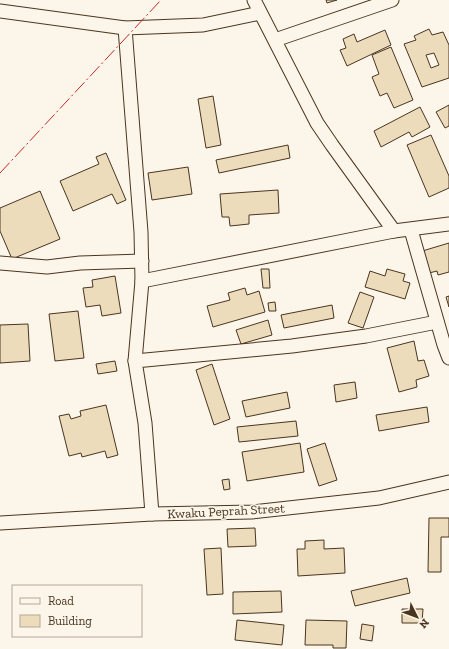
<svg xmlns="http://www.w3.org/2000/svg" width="449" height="649" viewBox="0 0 449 649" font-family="'Zilla Slab',serif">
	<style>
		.building { fill: #ecdcbc; stroke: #4a3520; fill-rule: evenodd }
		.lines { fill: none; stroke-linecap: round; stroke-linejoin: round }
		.minor-casing { stroke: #4a3520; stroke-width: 15 }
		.minor { stroke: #fbf6e9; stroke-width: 13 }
		.power { stroke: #c62828; stroke-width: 1; stroke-dasharray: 14 3 2 3; stroke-linecap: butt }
		.labels { text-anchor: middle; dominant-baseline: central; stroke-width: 3; stroke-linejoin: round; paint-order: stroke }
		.street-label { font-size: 13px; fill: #4a3520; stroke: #fbf6e9 }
	</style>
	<rect width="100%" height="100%" fill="#fbf6e9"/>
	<!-- building -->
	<g class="building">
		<path d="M326,0H337L327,3Z"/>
		<path d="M429,29L432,35L443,32L449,45V78L422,87L404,44L416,40L414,36ZM434,53L439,65L431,68L426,55Z"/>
		<path d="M385,30L391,45L347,66L340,50L346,48L343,39L354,34L357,42Z"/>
		<path d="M391,47L413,100L394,108L387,93L380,96L372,77L379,74L372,55Z"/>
		<path d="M213,96L221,145L206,148L198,99Z"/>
		<path d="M449,105V126L445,128L436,112Z"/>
		<path d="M420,107L430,127L412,137L409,132L381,147L374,131Z"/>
		<path d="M431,135L449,176V188L429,197L407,145Z"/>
		<path d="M288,145L290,158L219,173L216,160Z"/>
		<path d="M106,153L126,200L117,204L112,194L73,211L60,181L99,164L96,157Z"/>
		<path d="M188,167L192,194L152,200L148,173Z"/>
		<path d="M278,190L279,213L249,215V224L230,226L229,217H222L220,194Z"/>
		<path d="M40,191L60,239L12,259L0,231V208Z"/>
		<path d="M449,243V272L438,275L437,271L425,274L419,252Z"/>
		<path d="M261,269H269L270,288H263Z"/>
		<path d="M387,269L405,274L403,281L410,283L405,299L365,287L370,271L385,276Z"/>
		<path d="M115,276L121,313L102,316L100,305L86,307L83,288L93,287L92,280Z"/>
		<path d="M245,288L247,295L259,291L265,312L213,327L207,306L230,300L228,293Z"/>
		<path d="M360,292L374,297L363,328L348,323Z"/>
		<path d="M449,296V307L446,297Z"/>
		<path d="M275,302L276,311H269L268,303Z"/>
		<path d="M332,305L334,318L284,328L281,315Z"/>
		<path d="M78,311L84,358L55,361L49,314Z"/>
		<path d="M268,320L272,335L241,344L236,330Z"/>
		<path d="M28,324L30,361L0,363V325Z"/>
		<path d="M414,341L418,361L424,360L429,376L416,380L417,387L399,392L387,348Z"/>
		<path d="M115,361L117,371L98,374L96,364Z"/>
		<path d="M212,364L230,419L214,425L196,370Z"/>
		<path d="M355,382L357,398L336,402L334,385Z"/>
		<path d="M287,392L290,408L246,417L242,401Z"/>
		<path d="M106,405L118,455L107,458L105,451L82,457L81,453L69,456L59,416L69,414L71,419L81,416L80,411Z"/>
		<path d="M427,407L429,422L379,431L376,415Z"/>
		<path d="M296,421L298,436L239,442L237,427Z"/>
		<path d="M300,443L304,472L247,481L242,452Z"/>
		<path d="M325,443L337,480L319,486L307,449Z"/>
		<path d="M229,479L230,489L224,490L222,480Z"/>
		<path d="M429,518H449V537H441V572H428Z"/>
		<path d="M255,528L256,546L228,547L227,529Z"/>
		<path d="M324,540V549L344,548L345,573L298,576L297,549H305V541Z"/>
		<path d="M221,548L223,594L207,595L204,549Z"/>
		<path d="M407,578L410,593L355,606L351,591Z"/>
		<path d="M281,591L282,612L233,614V592Z"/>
		<path d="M402,609H423L422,623H402Z"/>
		<path d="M237,620L284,625L282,645L235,640Z"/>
		<path d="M306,620L347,621L346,648H333V645H305Z"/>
		<path d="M362,624L374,626L372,641L360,639Z"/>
	</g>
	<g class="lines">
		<defs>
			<g id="minor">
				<path d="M254,0L317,123L332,145L394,231"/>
				<path d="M0,11L125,28L203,25L260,13"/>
				<path d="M125,28L141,232L142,281L135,361"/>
				<path d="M275,40L392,0"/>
				<path d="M411,230L444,345L449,358"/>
				<path d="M0,263L47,267L80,263L142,261"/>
				<path d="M142,281L394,231L449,224"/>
				<path d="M152,514L145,423L135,361L292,346L366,336L437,322"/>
				<path d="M0,523L152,514L252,512L379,498L449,482"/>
			</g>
		</defs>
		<!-- minor casing -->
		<use href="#minor" class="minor-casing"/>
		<!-- minor -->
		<use href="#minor" class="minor"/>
		<!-- power -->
		<path class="power" d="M0,173L161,0"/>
	</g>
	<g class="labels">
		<!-- street labels -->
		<g class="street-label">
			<text transform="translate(226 511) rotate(-3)">Kwaku Peprah Street</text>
		</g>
	</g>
	<!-- legend -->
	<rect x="12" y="585" width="130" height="52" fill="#fbf6e9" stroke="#b4a999"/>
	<rect x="20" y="598" width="20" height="6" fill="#fbf6e9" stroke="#b4a999"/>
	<text x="48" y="605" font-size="12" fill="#4a3520">Road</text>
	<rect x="20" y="615" width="20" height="12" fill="#ecdcbc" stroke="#b4a999"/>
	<text x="48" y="625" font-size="12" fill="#4a3520">Building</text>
	<!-- north arrow -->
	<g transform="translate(417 617) rotate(132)" stroke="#fbf6e9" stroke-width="3" paint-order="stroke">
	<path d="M0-3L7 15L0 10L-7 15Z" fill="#4a3520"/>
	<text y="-6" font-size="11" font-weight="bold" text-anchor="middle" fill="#4a3520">N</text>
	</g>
</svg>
